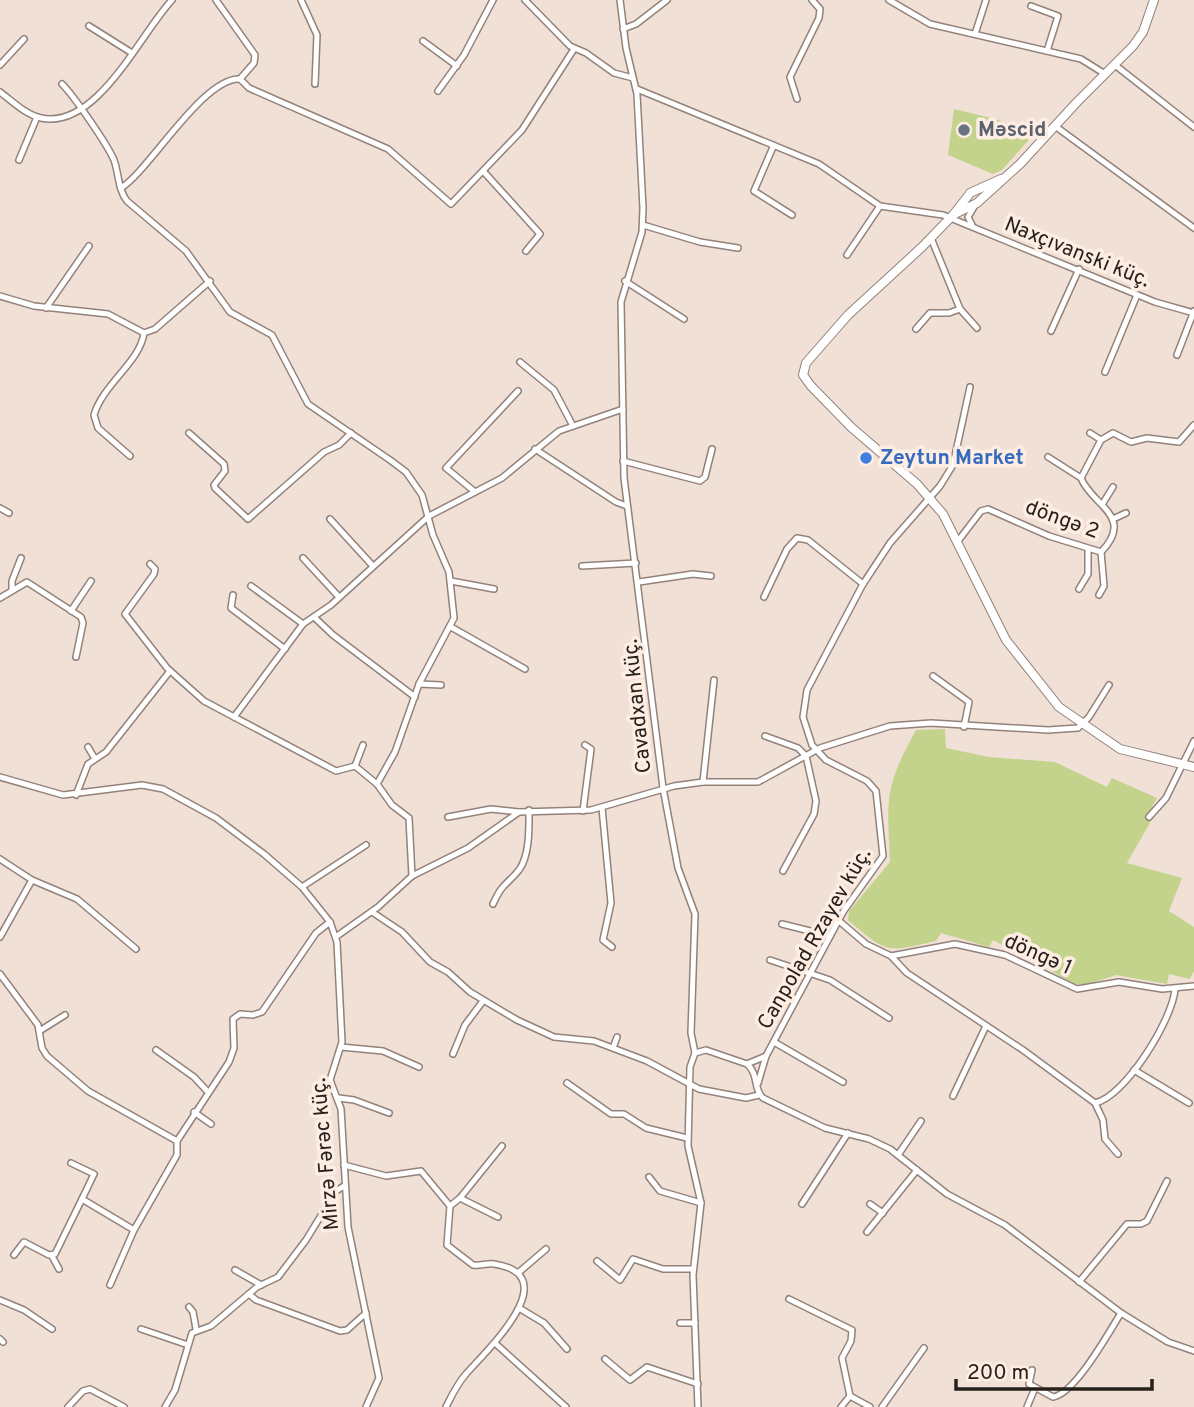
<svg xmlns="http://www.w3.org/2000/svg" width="1194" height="1407" viewBox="0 0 1194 1407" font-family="Overpass,sans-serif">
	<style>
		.green { fill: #c3d38b }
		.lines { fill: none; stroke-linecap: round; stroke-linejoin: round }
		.street-casing { stroke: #92827a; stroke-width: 8 }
		.secondary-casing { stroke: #92827a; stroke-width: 10 }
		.street { stroke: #fff; stroke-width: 5 }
		.secondary { stroke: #fff; stroke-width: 8 }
		.worship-dot { fill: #6b7280; stroke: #feede3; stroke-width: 2.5 }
		.shop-dot { fill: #3f7fe0; stroke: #feede3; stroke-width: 2.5 }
		.labels { text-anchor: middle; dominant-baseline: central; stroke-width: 7; stroke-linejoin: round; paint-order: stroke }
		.worship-label { font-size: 21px; font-weight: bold; fill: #5b616d; stroke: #feede3; text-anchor: start }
		.street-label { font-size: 21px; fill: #27211d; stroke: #feede3 }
		.shop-label { font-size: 21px; font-weight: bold; fill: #366cbe; stroke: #feede3; text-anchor: start }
	</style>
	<rect width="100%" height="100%" fill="#f1e0d6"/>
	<!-- green -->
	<g class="green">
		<path d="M954,109L996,119L1034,134L1002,170L993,174L948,155Z"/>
		<path d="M945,729L946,748L989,757L1055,762L1107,787L1112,778L1157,798L1146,817L1151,821L1127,863L1182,878L1169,911L1194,927V971L1190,979L1169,974L1167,984L1116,975L1089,984H1075L993,940L989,947L941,933L936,941C885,953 887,953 848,920L849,911L890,862C887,798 884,788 916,730Z"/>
	</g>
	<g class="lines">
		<defs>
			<g id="street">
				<path d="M216,0L255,55L254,63L240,79L249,88L388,149L451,204L522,130L574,49"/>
				<path d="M301,0L317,35L315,84"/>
				<path d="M525,0L570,46L586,53L614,73L633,78"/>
				<path d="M620,0L626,48L637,94L643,208L642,232L621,302L624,478L663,788L678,868L695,914L691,1033L695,1053L690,1067L688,1146L701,1203L693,1275L698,1407"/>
				<path d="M889,0L930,24L1081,59L1105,74"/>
				<path d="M1031,6L1058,16L1047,51"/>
				<path d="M89,26L132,53"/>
				<path d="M623,29L636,24L667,0"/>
				<path d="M975,34L986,0"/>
				<path d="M423,41L457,66"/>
				<path d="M0,65L24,39"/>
				<path d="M1115,65L1194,127"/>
				<path d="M62,84C74,96 107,144 114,160C119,174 118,190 127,201L186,251L230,312L272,335L308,404L390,460L406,472L422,495L433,535L449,572L454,618L419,684L395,752L377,784"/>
				<path d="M637,89L819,164L880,206L943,215L1155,302L1194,313"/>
				<path d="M438,91L464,55L493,0"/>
				<path d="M0,92C12,101 26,115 41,118C97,130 140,34 172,0"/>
				<path d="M797,99L790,77L819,18L820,9L812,0"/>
				<path d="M1055,126L1194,228"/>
				<path d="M773,147L754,191L792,215"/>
				<path d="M19,160L37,117"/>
				<path d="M484,172L540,234L526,251"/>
				<path d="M121,188C149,171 203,77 240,79"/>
				<path d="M643,225L700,242L738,248"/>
				<path d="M972,225L968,217L974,207"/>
				<path d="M847,255L880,206"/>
				<path d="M625,281L684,319"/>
				<path d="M0,296L34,306L108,314L144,333L155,329L210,281"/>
				<path d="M46,308L89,246"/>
				<path d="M960,309L977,328"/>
				<path d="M916,329L930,313H949L960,309L931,238"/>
				<path d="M1051,331L1079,269"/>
				<path d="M1177,355L1194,311"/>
				<path d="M520,362L554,390L573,426"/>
				<path d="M1105,372L1137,295"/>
				<path d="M189,433L224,464L225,471L214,485L215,488L248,519L324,452L339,445L351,433"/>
				<path d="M1090,433L1101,440"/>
				<path d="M535,449L616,502L627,506"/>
				<path d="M130,456L98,428L94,415C103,384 140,362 144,333"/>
				<path d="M1048,457L1081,478"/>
				<path d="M623,461L700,481L705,477L712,449"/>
				<path d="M475,492L446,468L518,391"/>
				<path d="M1103,503L1113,487"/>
				<path d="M0,508L9,513"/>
				<path d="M330,519L372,565"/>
				<path d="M1113,519L1126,513"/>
				<path d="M958,541L981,511L988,509L1049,536L1101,552C1136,516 1091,505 1081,478L1101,440L1113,433L1131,442L1147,438L1179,442L1194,425"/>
				<path d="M303,558L339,597"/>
				<path d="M150,564L155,569L154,574L125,614L167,668L204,701L336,771L355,766L377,784L392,805L409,818L412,876"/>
				<path d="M582,566L636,563"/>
				<path d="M451,581L494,589"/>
				<path d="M639,582L693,574L711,576"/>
				<path d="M251,586L303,624"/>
				<path d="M1079,589L1088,574V550"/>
				<path d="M12,590V581L21,558"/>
				<path d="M233,595L231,608L285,649"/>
				<path d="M1099,595L1104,586L1101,552"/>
				<path d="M764,597L787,549L797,538L808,540L863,584"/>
				<path d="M0,598L27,582L81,617L83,623L76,657"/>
				<path d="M71,611L91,581"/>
				<path d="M314,617L333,635L415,697"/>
				<path d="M451,627L525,669"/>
				<path d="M933,676L969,702L964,727"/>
				<path d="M419,684L441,685"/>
				<path d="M234,717L303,624L331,605L429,516L502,478L559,431L623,409"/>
				<path d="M765,736L798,748L806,756L816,801L814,814L783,871"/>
				<path d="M88,747L95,759"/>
				<path d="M355,766L363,745"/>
				<path d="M0,777L63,795L142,785L163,789L216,818L264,854L302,887L330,922L337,942L342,1042L330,1080L341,1109L348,1227L379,1378L366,1407"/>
				<path d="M703,782L714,680"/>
				<path d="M76,795L88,764L106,752L170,671"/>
				<path d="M602,808L611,903L603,940L612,947"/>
				<path d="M583,811L591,749L585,745"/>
				<path d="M448,817L491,809L519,812"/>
				<path d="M1149,817L1166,798L1194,741"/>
				<path d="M0,859L32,880L0,937"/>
				<path d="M32,880L77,899L136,949"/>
				<path d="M302,887L366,845"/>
				<path d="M493,904C503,882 506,886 519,870C530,855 529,827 529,810"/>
				<path d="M372,912L402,932L430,962L448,972L470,992L517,1020L554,1037L594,1041L647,1061L699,1089L746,1098L759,1095"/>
				<path d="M838,920L866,944L891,956L955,944L1005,955L1077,989L1119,982L1162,989L1194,986"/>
				<path d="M782,924L830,936"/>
				<path d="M337,936L378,907L412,876L468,848L519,812L591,810L674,786L703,782H758L820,748L890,726L931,723L1048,730L1078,728L1089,717L1109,685"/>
				<path d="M891,956L907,973L1023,1050L1095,1103C1125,1097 1173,1019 1175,989"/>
				<path d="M770,960L830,980L889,1018"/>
				<path d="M0,974L38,1025L42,1048L47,1056L88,1091L177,1141L229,1062L234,1048L233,1019L240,1014L253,1015L262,1012L316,933L330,922"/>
				<path d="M41,1030L65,1015"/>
				<path d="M774,1042L843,1082"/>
				<path d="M341,1047L383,1051L419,1067"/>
				<path d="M613,1048L617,1037"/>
				<path d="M156,1050L194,1077L208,1092"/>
				<path d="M695,1053L706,1050L747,1064L766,1056L843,912L883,856L876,791L867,781L826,760L812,745L803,717L807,690L863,584L890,543L940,486L953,465L970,387"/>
				<path d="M453,1054L465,1025L483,1001"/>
				<path d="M747,1064C759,1074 753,1089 763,1098L825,1128L869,1139L890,1149L947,1194L1005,1225L1121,1313L1168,1342L1194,1351"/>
				<path d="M1134,1070L1189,1103"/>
				<path d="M567,1083L611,1114H624L646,1128L687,1138"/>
				<path d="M758,1083L766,1056"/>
				<path d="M953,1096L986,1026"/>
				<path d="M339,1098L354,1100L389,1113"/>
				<path d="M1095,1103L1103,1120L1105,1139L1118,1154"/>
				<path d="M194,1112L211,1124"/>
				<path d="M898,1155L921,1121"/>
				<path d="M71,1163L94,1174L82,1199"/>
				<path d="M344,1165L386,1176L421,1171L450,1206L447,1245L473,1265C480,1266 487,1263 494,1264C568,1275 485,1352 466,1374C457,1384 452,1395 446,1407"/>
				<path d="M649,1177L660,1191L701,1203"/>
				<path d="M460,1198L498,1217"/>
				<path d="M802,1204L848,1133"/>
				<path d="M870,1204L883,1213"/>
				<path d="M450,1206L460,1198L502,1146"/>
				<path d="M867,1232L917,1170"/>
				<path d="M14,1255L24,1242L49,1255L55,1254L82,1199L134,1230"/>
				<path d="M52,1256L59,1269"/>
				<path d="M597,1261L620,1280L633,1259L663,1269H693"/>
				<path d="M235,1270L261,1285"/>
				<path d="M518,1273L546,1249"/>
				<path d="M1079,1282L1127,1224H1141L1147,1221L1167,1181"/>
				<path d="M110,1285L134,1230L177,1155V1141"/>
				<path d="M249,1294L256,1300L340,1331L347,1330L366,1313"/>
				<path d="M789,1299L852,1330L851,1341L842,1358L850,1396"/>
				<path d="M0,1300L24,1310L52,1329"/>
				<path d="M189,1307L193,1312L196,1329"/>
				<path d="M519,1308L544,1323L567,1349"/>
				<path d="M680,1323H695"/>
				<path d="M141,1329L188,1345"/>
				<path d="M0,1339L3,1342"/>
				<path d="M496,1344L566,1407"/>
				<path d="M605,1359L630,1380L647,1367L698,1384"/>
				<path d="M1032,1370L1029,1384L1053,1397C1075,1394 1109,1332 1121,1313"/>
				<path d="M68,1407L83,1391L90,1389L124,1407"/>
				<path d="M165,1407L175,1390L192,1333L211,1326L257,1287L278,1277L306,1240L336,1191L344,1186"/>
				<path d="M841,1407L850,1396L870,1407"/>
				<path d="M882,1407L924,1348"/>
				<path d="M1027,1407L1035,1388"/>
			</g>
			<g id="secondary">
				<path d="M970,193L1001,179"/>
				<path d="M968,196L953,215L975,204"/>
				<path d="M977,203L1020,164L1077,102L1133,46L1143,32L1154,0"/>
				<path d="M953,215L922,247L848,315L806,363L803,375L811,386L851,427L917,484L943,514L1006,640L1059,707L1120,749L1194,767"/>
			</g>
		</defs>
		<!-- street casing -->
		<use href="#street" class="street-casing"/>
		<!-- secondary casing -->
		<use href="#secondary" class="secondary-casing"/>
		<!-- street -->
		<use href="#street" class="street"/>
		<!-- secondary -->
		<use href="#secondary" class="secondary"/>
	</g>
	<!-- markers -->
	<circle class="worship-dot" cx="964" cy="130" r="7"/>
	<circle class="shop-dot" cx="866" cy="458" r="7"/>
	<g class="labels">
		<!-- worship labels -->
		<g class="worship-label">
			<text x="978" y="130">Məscid</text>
		</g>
		<!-- street labels -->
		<g class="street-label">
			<text transform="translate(1077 253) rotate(22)">Naxçıvanski küç.</text>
			<text transform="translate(1062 520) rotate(20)">döngə 2</text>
			<text transform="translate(638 706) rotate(-96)">Cavadxan küç.</text>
			<text transform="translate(815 939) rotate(-60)">Canpolad Rzayev küç.</text>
			<text transform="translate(1038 955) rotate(24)">döngə 1</text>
			<text transform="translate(326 1154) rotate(-95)">Mirzə Fərəc küç.</text>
		</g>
		<!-- shop labels -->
		<g class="shop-label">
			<text x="880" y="458">Zeytun Market</text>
		</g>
	</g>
	<!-- scale -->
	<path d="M956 1379v10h196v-10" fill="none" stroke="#27211d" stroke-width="3.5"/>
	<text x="967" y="1379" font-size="21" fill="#27211d" stroke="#feede3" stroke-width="5" paint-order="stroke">200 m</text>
</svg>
